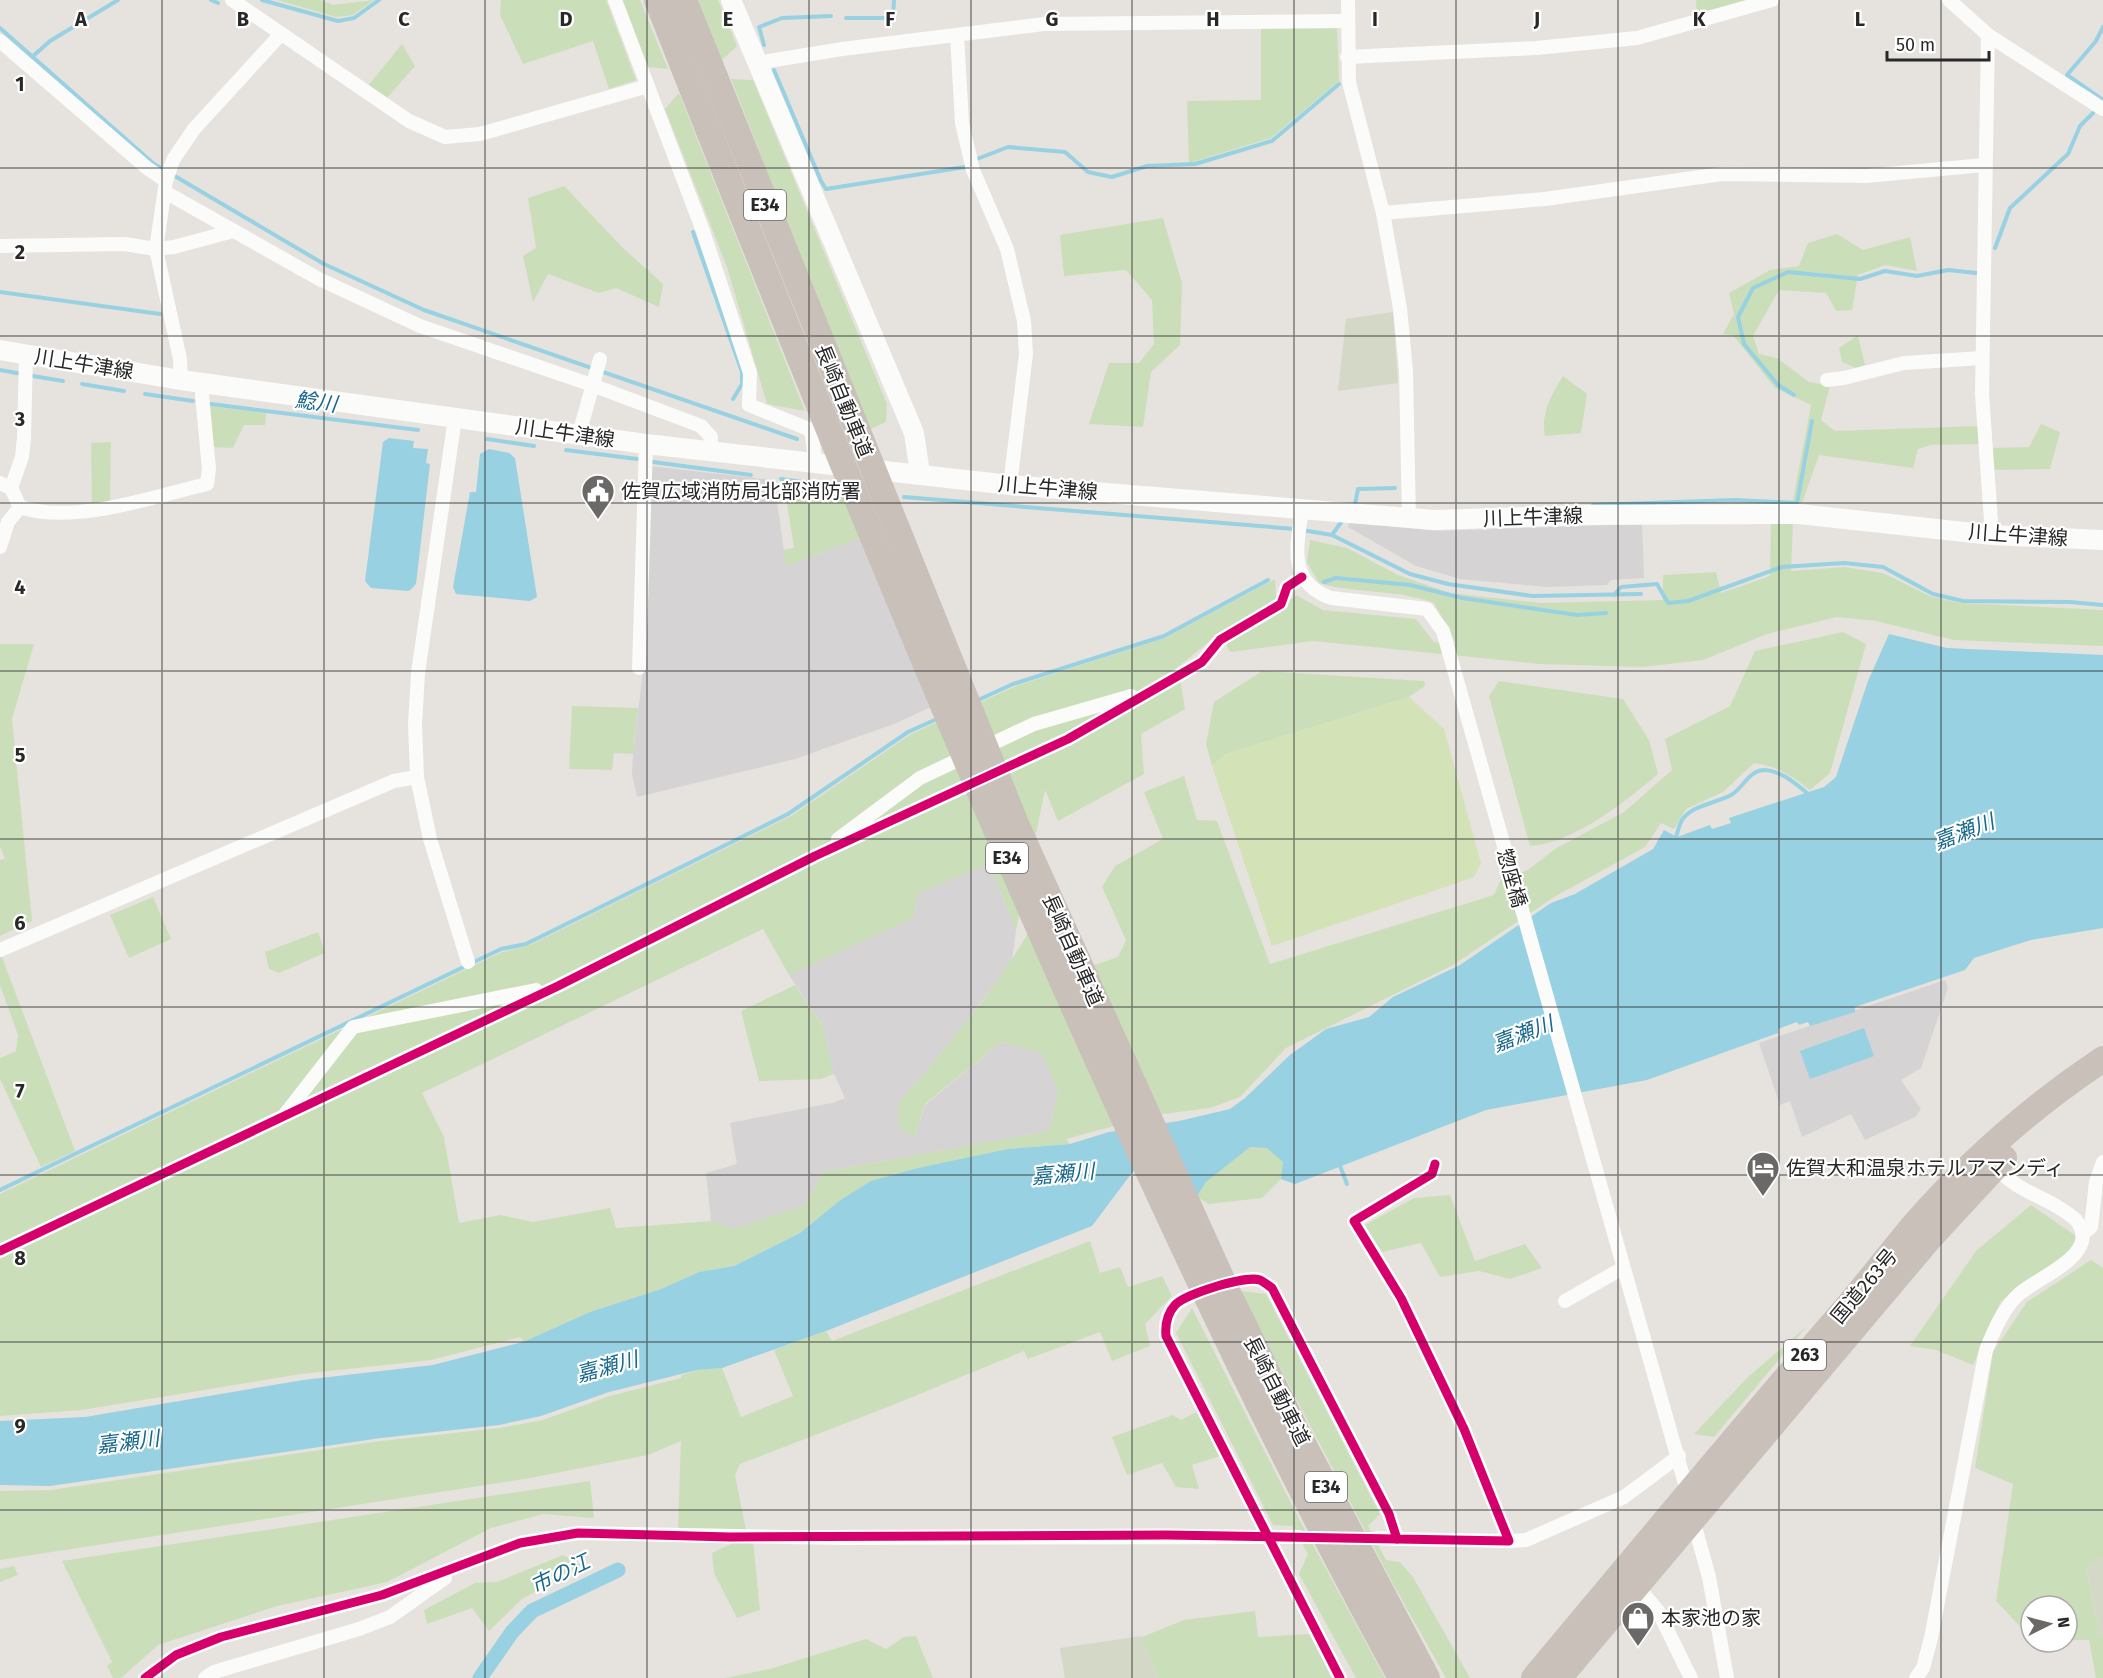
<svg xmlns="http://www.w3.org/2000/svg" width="2103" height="1678" viewBox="0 0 2103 1678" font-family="'Fira Sans','Noto Sans JP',sans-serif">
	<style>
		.industrial { fill: #d6d3d5 }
		.green { fill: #cadfb9 }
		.cemetery { fill: #d3d9c6 }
		.pitch { fill: #d4e2b8 }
		.water { fill: #98d1e2 }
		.pier { fill: #e6e2de }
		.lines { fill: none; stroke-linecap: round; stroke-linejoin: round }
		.stream { stroke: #98d1e2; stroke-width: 4 }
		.canal { stroke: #98d1e2; stroke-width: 15 }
		.street { stroke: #fbfbfa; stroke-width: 14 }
		.secondary { stroke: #fbfbfa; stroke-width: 20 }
		.highway { stroke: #c9c0b9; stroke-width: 26 }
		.cycleway-casing { stroke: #fff; stroke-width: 13 }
		.cycleway { stroke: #d6006c; stroke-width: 9 }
		.grid { fill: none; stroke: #282828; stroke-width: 1.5; stroke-opacity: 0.55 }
		.labels { text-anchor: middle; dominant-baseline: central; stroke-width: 4.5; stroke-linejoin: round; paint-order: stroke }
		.shield { fill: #fff; stroke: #686868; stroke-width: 1.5 }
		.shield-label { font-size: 18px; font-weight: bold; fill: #282828 }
		.street-label { font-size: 20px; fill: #282828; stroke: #fff }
		.poi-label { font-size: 20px; fill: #282828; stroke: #fff; text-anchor: start }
		.water-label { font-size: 21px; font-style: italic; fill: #18688c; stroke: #fff }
		.grid-label { font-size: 20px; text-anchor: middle; font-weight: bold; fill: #282828; stroke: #fff; stroke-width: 4.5; stroke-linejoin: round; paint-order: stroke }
	</style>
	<rect width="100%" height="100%" fill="#e6e2de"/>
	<!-- industrial -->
	<g class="industrial">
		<path d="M649,466L774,480L786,566L862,537L931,707L894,724L795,759L637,797L632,774L633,754L646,645Z"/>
		<path d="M1349,522L1438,531L1642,524L1644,578L1611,580L1607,585L1548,587L1460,579L1416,566L1348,527Z"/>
		<path d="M989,864L1016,930L1012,961L959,1031L898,1104L915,1136L925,1105L1001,1042L1042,1052L1058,1091L1049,1131L823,1172L805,1205L733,1229L711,1221L706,1173L737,1164L730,1123L832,1103L845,1098L834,1074L823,1026L789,975L913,918L918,893Z"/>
		<path d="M1945,980L1948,988L1921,1068L1901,1080L1921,1109L1915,1117L1865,1140L1851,1114L1802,1137L1790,1101L1780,1105L1759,1043Z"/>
	</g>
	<!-- green -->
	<g class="green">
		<path d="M277,0H320L333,5L374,0L353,15L336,17Z"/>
		<path d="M501,0H606L636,80L609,89L593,41L523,64L500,15Z"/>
		<path d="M621,0H640L668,69L646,67Z"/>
		<path d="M698,0H718L737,46L722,60Z"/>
		<path d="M1696,0H1750L1697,16Z"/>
		<path d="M1337,26L1339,81L1271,138L1189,163L1187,101L1261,100V28Z"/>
		<path d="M402,44L415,66L386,99L368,86Z"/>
		<path d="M731,79L753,80L887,404L886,422L868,430Z"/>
		<path d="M679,93L805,411L767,404L727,267L665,109Z"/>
		<path d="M564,186L624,249L663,284L659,307L616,288L599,293L548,274L533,302L523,256L536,248L528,198Z"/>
		<path d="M1163,218L1182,283L1180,345L1151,372L1143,427L1089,424L1109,363H1139L1154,344L1152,300L1126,270L1064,276L1060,235Z"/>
		<path d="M1837,234L1863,250L1910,237L1917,271L1885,265L1858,275L1852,310L1836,311L1826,293L1779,290L1753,336L1759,354L1777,358L1809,382L1830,386L1821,420L1835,431L1979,426V444L1931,445L1918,449L1913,468L1819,455L1802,503L1793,500L1811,405L1775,388L1733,335L1723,334L1734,314L1729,293L1770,270L1799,266L1808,243Z"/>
		<path d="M1858,335L1865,365L1856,368L1842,362L1839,348Z"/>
		<path d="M1563,376L1587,394L1581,433L1545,436C1541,412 1551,396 1563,376Z"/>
		<path d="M209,406L266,413L265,425H244L233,448L213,447Z"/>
		<path d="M2041,424L2060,432L2050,469L1993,470L1990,448L2029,447Z"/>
		<path d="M111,442L110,501L92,505L91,443Z"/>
		<path d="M784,485L811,494L842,495L862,537L786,566L783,550L794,548Z"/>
		<path d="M1771,520L1793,522L1791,571L1844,567L1883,573L1932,597L1961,603L2103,610V646L1954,640L1876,621L1837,617L1767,634L1703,660L1643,667L1540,664L1313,641L1230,652L1221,632L1178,667L1185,709L1141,734L1144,774L1058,821L1045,790L1016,930L989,864L918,893L913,918L789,975L763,929L422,1093L444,1137L459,1223L500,1215L533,1222L610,1208L616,1228L711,1221L733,1229L805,1205L823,1172L1049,1131L1058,1091L1042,1053L1001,1042L925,1104L915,1136L900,1130L898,1104C944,1049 992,995 1028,933L1092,966L1118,957L1126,940L1102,887L1115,866L1163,839L1144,792L1184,776L1197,820L1217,821L1270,964L1494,895L1501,879L1528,870L1555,849L1624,812L1672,770L1665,739L1730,706L1755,651L1843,632L1866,644L1830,773L1810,790C1792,776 1778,766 1754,763L1723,792L1686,809L1674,829L1661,823L1645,847L1554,897L1453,965L1286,1048L1240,1097L1210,1108L1155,1115L1066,1139L1070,1144L1008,1149L839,1201L800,1233L734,1266L699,1272L661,1289L590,1312L523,1342L521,1337L431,1360L301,1374L82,1410L0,1416V1194L502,952L528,946L791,816L911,734L1016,686L1165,638L1275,579L1277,611L1296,595L1323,610L1416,619L1434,642L1456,644L1434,603C1397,589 1357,594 1319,583L1307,562L1310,540L1347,548L1398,575L1450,593L1540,603L1663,600V575L1716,572L1721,593L1770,576Z"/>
		<path d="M0,644H34L12,719L32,921L0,936V860L5,858L0,846Z"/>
		<path d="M1262,671L1424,681L1425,686L1409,697L1226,754L1212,766L1206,744L1214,702Z"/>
		<path d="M1499,681L1623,699L1649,740L1658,774C1625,802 1574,843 1530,846L1489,696Z"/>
		<path d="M572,706L638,708L633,754L614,753L612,770L569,769Z"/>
		<path d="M153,897L171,939L129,958L110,915Z"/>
		<path d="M318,932L325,953L279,973L269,969L265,952Z"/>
		<path d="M0,952L75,1151L41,1167L0,1079V1058L16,1051L18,1035L0,985Z"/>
		<path d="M795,985L823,1026L834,1074L821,1079L759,1081L741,1011Z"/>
		<path d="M1248,1135L1267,1139L1302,1173L1295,1184L1281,1179L1262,1198L1209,1204L1197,1197L1122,1207Z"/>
		<path d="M1450,1195L1475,1261L1525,1244L1542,1268L1510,1279L1479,1271L1440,1277L1421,1243L1382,1252L1365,1225L1414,1198Z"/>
		<path d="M2031,1205L2076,1236L2073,1253L2001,1301L1973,1365L1936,1350L1910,1346L1976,1251Z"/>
		<path d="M1090,1241L1100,1273L1120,1267L1128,1287L1162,1276L1172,1296L1145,1324L1150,1346L1112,1361L1100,1332L1028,1359L1024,1351L893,1405L740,1464L735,1475L746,1530L678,1529L681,1441L648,1455L525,1479L0,1560V1491L51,1490L381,1441L500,1428L543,1420L610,1396L681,1378L682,1375L697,1370L722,1368L741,1417L793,1396L774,1350L826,1331L832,1341Z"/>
		<path d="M2091,1260L2103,1268V1556L2086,1569L2100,1635L2103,1634V1678H2096L2089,1640H2067V1606H2031V1638L1996,1601L2013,1484L1975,1468L1993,1352L2027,1302Z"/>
		<path d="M1240,1291L1266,1294L1380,1514L1368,1526L1386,1560L1400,1562L1413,1577L1470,1678H1446L1393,1584Z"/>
		<path d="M1192,1308L1298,1517L1385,1678H1356L1299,1574L1308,1554L1292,1526L1273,1525L1176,1333Z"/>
		<path d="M1807,1326L1714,1437L1694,1434L1747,1378Z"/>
		<path d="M1198,1411L1220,1456L1192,1465L1199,1489L1176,1487L1162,1463L1127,1475L1112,1437L1173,1415L1181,1420Z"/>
		<path d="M590,1481L594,1518L543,1514L491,1528L387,1582L277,1606L158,1645L121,1678H113L107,1666L112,1662L62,1561Z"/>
		<path d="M753,1541L760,1610L737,1618L714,1573L712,1553L733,1543Z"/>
		<path d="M563,1555L583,1565L522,1599L489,1631L472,1608L427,1624L424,1610L475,1583L497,1582Z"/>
		<path d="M14,1566L18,1575L0,1582V1569Z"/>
		<path d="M1255,1611L1258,1637L1309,1634L1332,1678H1158L1142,1637L1184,1620Z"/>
		<path d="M916,1636L933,1678H725L770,1669L866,1639L886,1649L904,1637Z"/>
	</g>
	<!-- cemetery -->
	<g class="cemetery">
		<path d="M1393,312L1398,383L1338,391L1346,319Z"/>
		<path d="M2103,1556V1634L2100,1635L2086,1568Z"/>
		<path d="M1142,1636L1158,1678H1065L1060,1648Z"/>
	</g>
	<!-- pitch -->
	<path class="pitch" d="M1409,697L1444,729L1481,863L1474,877L1272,946L1212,766L1226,754Z"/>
	<!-- water -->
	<g class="water">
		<path d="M389,438L414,441L413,448L428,449L426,463L430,464L416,584L409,591L371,588L365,581L383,442Z"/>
		<path d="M489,449L509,453L515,458L537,597L530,601L456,594L453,587L470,492H476L480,454Z"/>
		<path d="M1889,634L1947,648L2103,655V928L2031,940L1974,958L1965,970L1855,1007V1012L1810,1026L1808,1022L1799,1025L1797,1022L1778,1029V1033L1647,1080L1486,1110L1295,1184L1281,1179L1283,1162L1267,1148L1250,1147L1206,1182L1197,1196L1144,1221L1092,1226L826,1331L722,1368L697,1370L609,1392L541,1416L499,1425L381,1438L50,1486L0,1485V1421L85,1417L303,1380L433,1365L523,1342L590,1312L661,1289L699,1272L734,1266L800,1233L839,1201L871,1181L918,1168L1008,1149L1070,1144L1109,1132L1179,1121L1230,1109L1245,1098L1290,1055L1326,1029L1369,1017L1393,997L1460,965L1551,903L1575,894L1653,849L1664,830L1677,837L1710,825L1712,829L1731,823L1729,818L1824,787L1836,777L1868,681Z"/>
		<path d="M1864,1028L1874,1056L1810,1079L1800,1051Z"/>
	</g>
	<!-- pier -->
	<path class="pier" d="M1134,1170L1198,1199L1145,1224L1096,1229L1092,1226Z"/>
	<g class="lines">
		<!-- stream -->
		<g class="stream">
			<path d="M211,0L218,3"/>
			<path d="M262,0L338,21L354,18L379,0"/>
			<path d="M846,18H893L894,0"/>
			<path d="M2103,27L2096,41L2067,75L2103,100"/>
			<path d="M0,28L154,164L166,171"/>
			<path d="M764,45L759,27L782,18L831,16"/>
			<path d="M32,57L50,41L118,0"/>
			<path d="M774,70L821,181L826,189L965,167"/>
			<path d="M977,159L1008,147L1065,152L1088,172L1112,177L1147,166L1195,164L1272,141L1339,84"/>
			<path d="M173,175L324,264L424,310L797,439"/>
			<path d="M693,232L742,372V384L733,399"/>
			<path d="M1995,248L2010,208L2068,154L2080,126L2093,113"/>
			<path d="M0,292L160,314"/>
			<path d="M0,370L22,374"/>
			<path d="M33,376L63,381"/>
			<path d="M82,384L124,391"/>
			<path d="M145,394L193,401"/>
			<path d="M1794,395L1778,385L1744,344L1738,317L1753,288L1788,272L1860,279L1885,271L1917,276L1948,270L1976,273"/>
			<path d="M211,404L418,430"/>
			<path d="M487,439L534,446"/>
			<path d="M566,450L637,459"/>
			<path d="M653,462L751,475"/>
			<path d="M781,479L831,486"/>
			<path d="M904,497L1295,529"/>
			<path d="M1355,504L1358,489L1395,488"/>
			<path d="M1593,505L1735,500L1797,503L1812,421"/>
			<path d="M1302,530L1332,535L1410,574L1448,584L1532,596L1641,594"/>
			<path d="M1332,535L1342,521"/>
			<path d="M1324,582L1336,578L1410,585L1462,598L1577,615L1606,613"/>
			<path d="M1614,595L1621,587L1657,584L1668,603L1688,601L1782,567L1844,563L1883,567L1933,594L1963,601L2070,602L2103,605"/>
			<path d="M976,701L1013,684L1164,636L1268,580"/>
			<path d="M1676,837C1678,832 1679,824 1682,820C1692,805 1717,803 1731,795C1742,789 1749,771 1763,770C1780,770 1795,783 1807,793"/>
			<path d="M1339,1163L1347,1184"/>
			<path d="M0,1190L501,949L526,944L788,814L908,732L939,718"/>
		</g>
		<!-- canal -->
		<path class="canal" d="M480,1678L512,1632L532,1611L618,1570"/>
		<!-- street -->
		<g class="street">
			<path d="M232,0L409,121L445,137L480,134L648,86"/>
			<path d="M615,0L703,231L750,373L749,405L811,430L816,465"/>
			<path d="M1348,0L1349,82L1383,213L1400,308L1406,371L1409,518"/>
			<path d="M1949,0L1988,35L2103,109"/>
			<path d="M957,35L962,123L973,170L1007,249L1024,321L1026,354L1010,485"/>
			<path d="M1988,35L1982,394L1992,535"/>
			<path d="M0,41L147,168L166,181"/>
			<path d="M1347,57L1536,48L1637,38L1772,0"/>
			<path d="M757,63L842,49L1044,24L1347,21"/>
			<path d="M165,192L319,279L420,326L592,385L701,426L711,437L710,452"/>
			<path d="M1383,213L1545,199L1722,174L1866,176L1984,165"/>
			<path d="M0,246L124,244L156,249L174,247L233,231"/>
			<path d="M181,380L180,359L156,249L166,181L173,160L194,129L281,34"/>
			<path d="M1827,380L1844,378L1904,363L1982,358"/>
			<path d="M455,418L418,673L415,725L417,777L430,839L468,962"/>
			<path d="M579,434L600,359"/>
			<path d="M0,483L11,488L20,507C74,525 152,497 207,484L209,469L202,395L205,383"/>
			<path d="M11,488L22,457L24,438L26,355"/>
			<path d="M1302,509C1297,546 1287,582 1331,598L1427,609L1443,631L1688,1494"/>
			<path d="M0,547L8,522L20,507"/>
			<path d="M639,668L646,444"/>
			<path d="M838,839L920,778L1034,724L1131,696"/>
			<path d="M0,950L394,781L417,777"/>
			<path d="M286,1113L353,1027L536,990"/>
			<path d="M2086,1231L2091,1227L2096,1182L2103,1162"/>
			<path d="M0,1251L558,986L815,856L1068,739L1202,662L1220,640L1281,604L1287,587L1302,577"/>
			<path d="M1565,1301L1623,1268"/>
			<path d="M1692,1516L1709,1577L1727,1678"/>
			<path d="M1377,1538L1397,1539"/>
			<path d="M1509,1541L1526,1540L1624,1497L1679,1456"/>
			<path d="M1637,1586L1658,1611L1691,1678"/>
			<path d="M145,1678L176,1655L221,1637L382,1595L520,1543L578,1533L843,1538L1299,1537"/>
			<path d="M205,1678L214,1672L359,1629L390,1617L445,1578"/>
			<path d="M1340,1678L1166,1336C1165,1325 1167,1314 1175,1305C1185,1294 1246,1275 1260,1280C1264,1282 1269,1286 1272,1288L1389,1514L1397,1539L1509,1541L1464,1429L1401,1298L1354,1221L1432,1174L1435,1164"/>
			<path d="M1916,1678L1923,1668L1931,1638L1986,1350C1994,1331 2002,1310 2018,1295C2039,1276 2103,1254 2076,1220C2052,1198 2017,1193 1996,1167"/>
		</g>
		<!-- secondary -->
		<g class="secondary">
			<path d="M731,0L914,433L920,473"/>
			<path d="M0,350L181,380L646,444L1010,485L1434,520L1585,515L1799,514L1992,535L2103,540"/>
		</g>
		<!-- highway -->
		<g class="highway">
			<path d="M657,0C796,352 937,703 1092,1048C1188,1261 1288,1473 1401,1678"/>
			<path d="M684,0L1017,826L1229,1295L1297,1432L1427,1678"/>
			<path d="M1534,1678C1636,1556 1737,1434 1841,1314C1866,1285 1889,1255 1913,1226C1968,1163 2034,1105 2103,1059"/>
			<path d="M1559,1678L1929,1239L2004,1158"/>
		</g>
		<defs>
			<g id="cycleway">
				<path d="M0,1251L558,986L815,856L1068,739L1202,662L1220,640L1281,604L1287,587L1302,577"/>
				<path d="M145,1678L176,1655L221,1637L382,1595L520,1543L578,1533L730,1537L1167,1535L1397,1539"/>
				<path d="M1340,1678L1166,1336C1165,1325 1167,1314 1175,1305C1185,1294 1246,1275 1260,1280C1264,1282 1269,1286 1272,1288L1389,1514L1397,1539L1509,1541L1464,1429L1401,1298L1354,1221L1432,1174L1435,1164"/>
			</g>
		</defs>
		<!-- cycleway casing -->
		<use href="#cycleway" class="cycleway-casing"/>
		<!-- cycleway -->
		<use href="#cycleway" class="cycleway"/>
	</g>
	<!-- grid -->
	<path class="grid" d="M162,0V1678M324,0V1678M485,0V1678M647,0V1678M809,0V1678M971,0V1678M1132,0V1678M1294,0V1678M1456,0V1678M1618,0V1678M1779,0V1678M1941,0V1678M0,168H2103M0,336H2103M0,503H2103M0,671H2103M0,839H2103M0,1007H2103M0,1175H2103M0,1342H2103M0,1510H2103"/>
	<!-- icons -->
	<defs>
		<symbol id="civic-pin" viewBox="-11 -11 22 30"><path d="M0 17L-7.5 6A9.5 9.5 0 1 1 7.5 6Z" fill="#6a6968" stroke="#fff"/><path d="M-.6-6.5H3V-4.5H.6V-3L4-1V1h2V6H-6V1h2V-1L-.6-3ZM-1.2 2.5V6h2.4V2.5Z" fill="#fff"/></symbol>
		<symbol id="hotel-pin" viewBox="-11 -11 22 30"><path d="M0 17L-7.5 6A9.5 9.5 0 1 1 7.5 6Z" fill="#6a6968" stroke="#fff"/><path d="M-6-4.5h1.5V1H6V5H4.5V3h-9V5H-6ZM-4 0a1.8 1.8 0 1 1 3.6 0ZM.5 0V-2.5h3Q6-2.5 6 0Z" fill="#fff"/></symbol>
		<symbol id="shop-pin" viewBox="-11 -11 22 30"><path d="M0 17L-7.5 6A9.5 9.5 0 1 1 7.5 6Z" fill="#6a6968" stroke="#fff"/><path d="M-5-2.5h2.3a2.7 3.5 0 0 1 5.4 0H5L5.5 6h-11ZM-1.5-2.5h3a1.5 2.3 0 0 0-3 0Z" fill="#fff"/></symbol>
	</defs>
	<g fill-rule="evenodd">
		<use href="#civic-pin" x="579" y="472" width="38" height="52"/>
		<use href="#hotel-pin" x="1744" y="1149" width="38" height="52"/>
		<use href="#shop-pin" x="1619" y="1599" width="38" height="52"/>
	</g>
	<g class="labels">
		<!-- shield labels -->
		<g class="shield">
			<rect x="744" y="190" width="42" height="30" rx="4.5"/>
			<rect x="986" y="843" width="42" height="30" rx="4.5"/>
			<rect x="1784" y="1340" width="42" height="30" rx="4.5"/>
			<rect x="1305" y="1472" width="42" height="30" rx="4.5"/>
		</g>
		<g class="shield-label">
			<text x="765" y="205">E34</text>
			<text x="1007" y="858">E34</text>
			<text x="1805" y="1355">263</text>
			<text x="1326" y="1487">E34</text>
		</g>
		<!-- street labels -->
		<g class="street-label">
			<text transform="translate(84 364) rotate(9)">川上牛津線</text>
			<text transform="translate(844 401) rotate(68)">長崎自動車道</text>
			<text transform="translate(565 433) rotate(8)">川上牛津線</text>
			<text transform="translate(1048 488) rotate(5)">川上牛津線</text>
			<text transform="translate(1533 517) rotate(-2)">川上牛津線</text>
			<text transform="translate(2018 535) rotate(4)">川上牛津線</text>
			<text transform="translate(1512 878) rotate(74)">惣座橋</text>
			<text transform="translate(1073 950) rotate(66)">長崎自動車道</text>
			<text transform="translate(1864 1286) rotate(-50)">国道263号</text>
			<text transform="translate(1277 1391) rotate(63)">長崎自動車道</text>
		</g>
		<!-- poi labels -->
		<g class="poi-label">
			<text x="621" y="491">佐賀広域消防局北部消防署</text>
			<text x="1786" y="1168">佐賀大和温泉ホテルアマンディ</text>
			<text x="1661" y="1618">本家池の家</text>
		</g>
		<!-- water labels -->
		<g class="water-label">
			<text transform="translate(316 402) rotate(7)">鯰川</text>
			<text transform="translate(1964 832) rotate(-21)">嘉瀬川</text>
			<text transform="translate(1523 1034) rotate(-21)">嘉瀬川</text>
			<text transform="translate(1063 1174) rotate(-5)">嘉瀬川</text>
			<text transform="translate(607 1367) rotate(-15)">嘉瀬川</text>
			<text transform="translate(128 1442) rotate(-7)">嘉瀬川</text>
			<text transform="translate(560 1574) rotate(-26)">市の江</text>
		</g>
	</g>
	<g class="grid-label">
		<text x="81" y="26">A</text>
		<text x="243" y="26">B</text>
		<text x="404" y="26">C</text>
		<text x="566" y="26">D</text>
		<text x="728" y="26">E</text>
		<text x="890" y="26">F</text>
		<text x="1052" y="26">G</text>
		<text x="1213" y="26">H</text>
		<text x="1375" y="26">I</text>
		<text x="1537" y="26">J</text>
		<text x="1699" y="26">K</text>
		<text x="1860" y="26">L</text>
		<text x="20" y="91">1</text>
		<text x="20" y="259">2</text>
		<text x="20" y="426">3</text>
		<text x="20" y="594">4</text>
		<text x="20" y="762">5</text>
		<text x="20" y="930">6</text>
		<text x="20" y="1098">7</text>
		<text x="20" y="1265">8</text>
		<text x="20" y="1433">9</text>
	</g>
	<!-- north arrow -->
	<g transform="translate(2049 1624) rotate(84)"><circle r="28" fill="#ffffff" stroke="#a9a9a9" stroke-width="1.5"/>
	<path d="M0-4.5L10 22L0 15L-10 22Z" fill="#6a6968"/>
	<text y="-9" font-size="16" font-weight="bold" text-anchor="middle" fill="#282828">N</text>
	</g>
	<!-- scale -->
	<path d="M1887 51v9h102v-9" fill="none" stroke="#282828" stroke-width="3"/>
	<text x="1896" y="51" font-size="18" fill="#282828" stroke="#ffffff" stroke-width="4.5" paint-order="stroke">50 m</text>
</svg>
